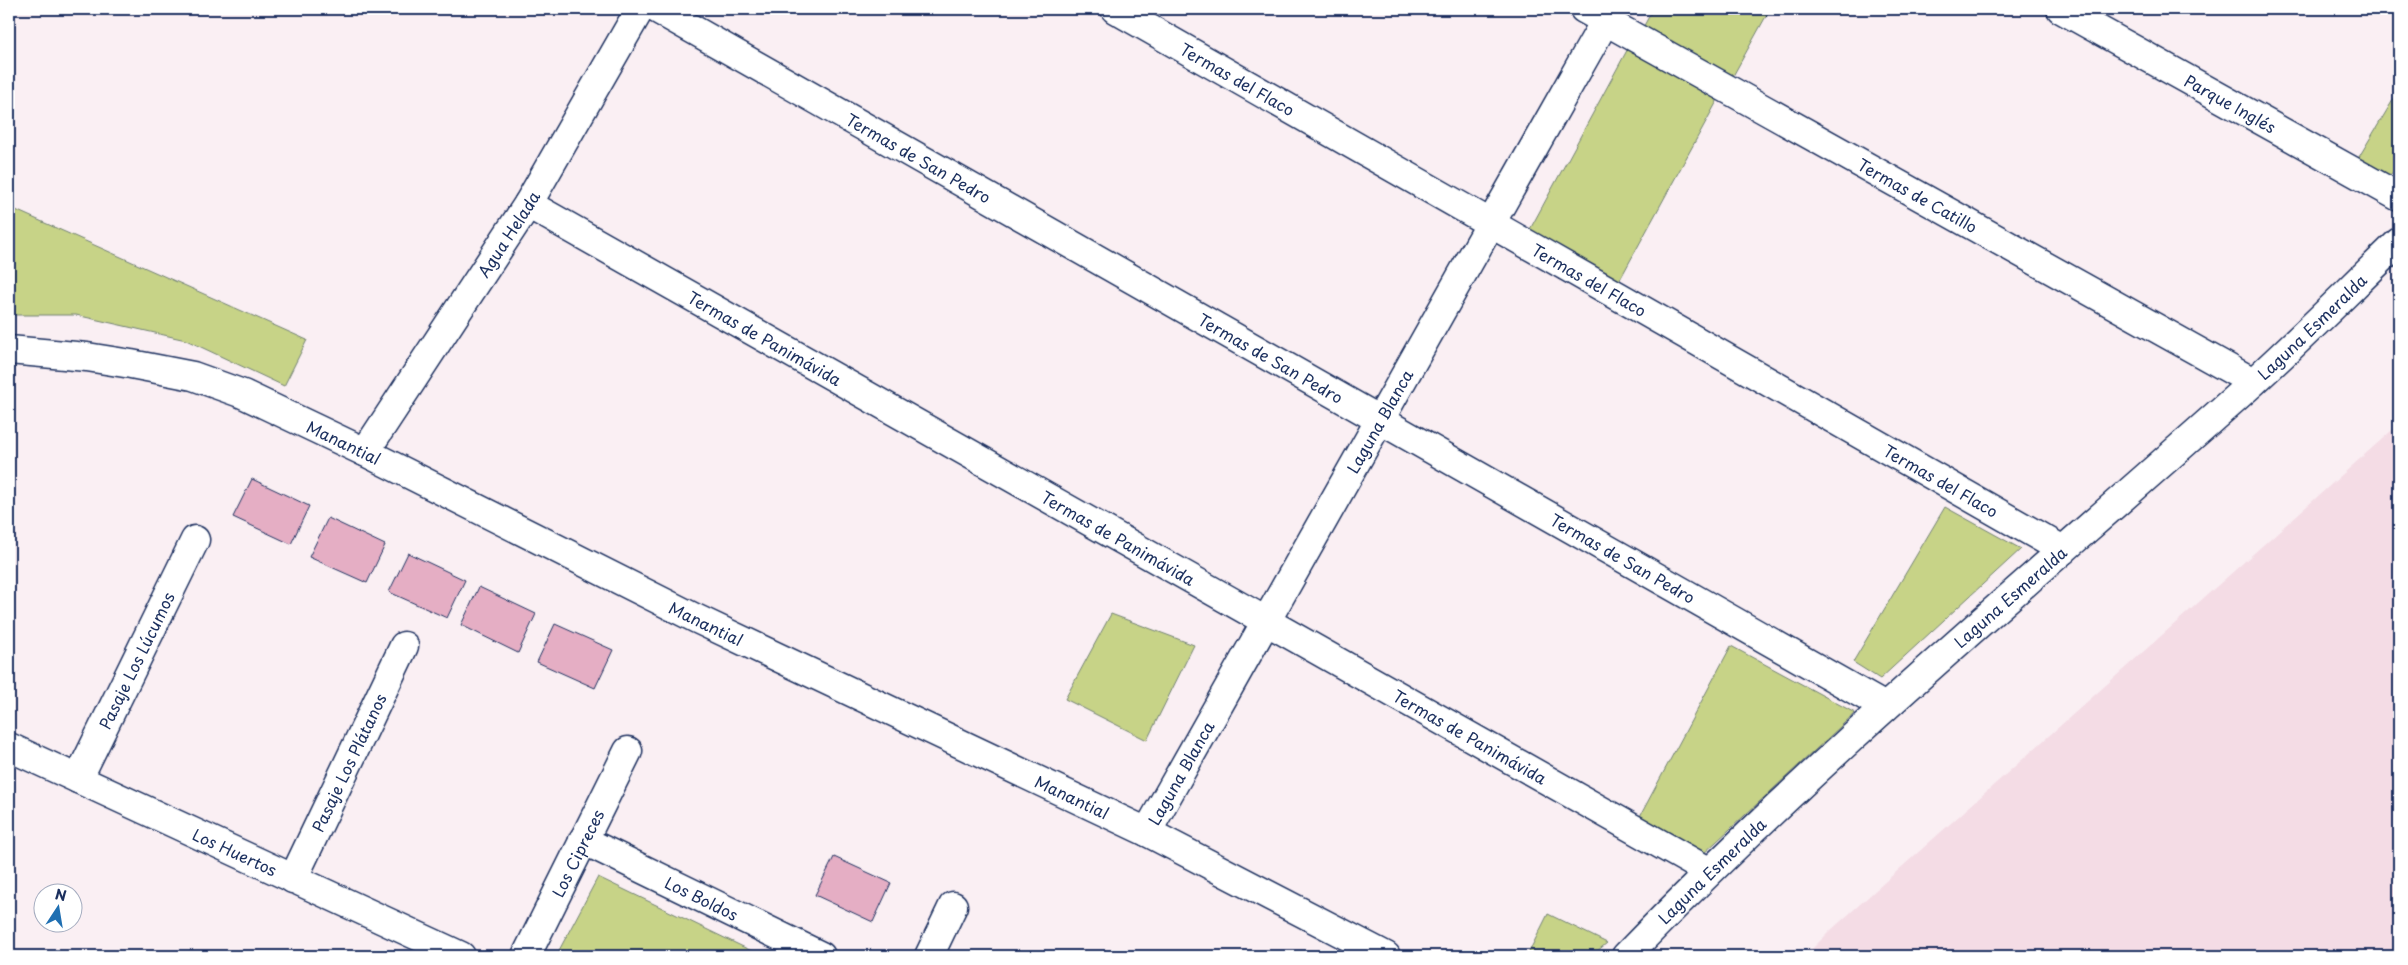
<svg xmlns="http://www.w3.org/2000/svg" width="2408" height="965" viewBox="0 0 2408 965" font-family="'Playpen Sans',sans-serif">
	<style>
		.built { fill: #f4dce5 }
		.green { fill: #c7d387; stroke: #718172 }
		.building { fill: #e5aec4; stroke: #1b2f5e }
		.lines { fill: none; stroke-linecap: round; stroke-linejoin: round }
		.minor-casing { stroke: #1b2f5e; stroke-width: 31 }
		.minor { stroke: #fff; stroke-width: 28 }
		.labels { text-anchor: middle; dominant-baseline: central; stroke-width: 5; stroke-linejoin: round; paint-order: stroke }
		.street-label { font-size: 16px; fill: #1b2f5e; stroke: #fff }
	</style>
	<rect width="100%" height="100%" fill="#faeff3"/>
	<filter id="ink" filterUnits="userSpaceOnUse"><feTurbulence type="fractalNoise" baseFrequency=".02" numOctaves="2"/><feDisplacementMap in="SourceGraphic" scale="10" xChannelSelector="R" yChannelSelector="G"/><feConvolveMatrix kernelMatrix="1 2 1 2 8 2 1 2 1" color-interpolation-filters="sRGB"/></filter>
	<g filter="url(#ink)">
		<!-- built -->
		<path class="built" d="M2399,424V956H1805L1831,930Z"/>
		<!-- green -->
		<g class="green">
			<path d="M1653,9H1770L1728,85L1639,35Z"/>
			<path d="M1631,43L1721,94L1618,283L1528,233Z"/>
			<path d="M2399,90V165L2372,195L2347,177Z"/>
			<path d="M9,207L307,340L284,386L186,340L76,315H9Z"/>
			<path d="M1945,507L2021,549L1880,679L1853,662Z"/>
			<path d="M1111,614L1194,645L1147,740L1065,699Z"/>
			<path d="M1731,646L1855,713L1702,855L1638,820Z"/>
			<path d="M598,877L762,956H556Z"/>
			<path d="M1548,914L1607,943L1591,956H1527Z"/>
		</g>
		<!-- building -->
		<g class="building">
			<path d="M252,479L309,506L291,544L233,517Z"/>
			<path d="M328,518L385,545L367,583L309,557Z"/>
			<path d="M408,553L465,580L447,618L389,592Z"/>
			<path d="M479,587L536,614L518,653L461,625Z"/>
			<path d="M555,624L613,650L595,688L537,662Z"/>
			<path d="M834,857L891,883L873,922L815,895Z"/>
		</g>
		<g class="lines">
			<defs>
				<g id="minor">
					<path id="s1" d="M657,9L1885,707"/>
					<path id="s2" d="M1115,9L2063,550"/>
					<path id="s3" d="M1584,9L2253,382"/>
					<path id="s4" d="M2061,9L2399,197"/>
					<path id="s5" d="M528,204L1708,871"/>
					<path id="s6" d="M9,350L87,357L131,364L193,376L243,394L365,452L695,618L1147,832L1386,956"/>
					<path id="s7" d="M365,452L528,204L640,9"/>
					<path id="s8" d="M9,747L461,956"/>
					<path id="s9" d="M78,779L195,540"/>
					<path id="s10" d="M1147,832L1612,9"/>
					<path id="s11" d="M583,840L821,956"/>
					<path id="s12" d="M293,879L404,646"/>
					<path id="s13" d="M526,956L628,751"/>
					<path d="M929,956L953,906"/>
					<path id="s14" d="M1626,956C1822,753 2040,573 2250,385C2301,339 2350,289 2399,242"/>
				</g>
			</defs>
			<!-- minor casing -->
			<use href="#minor" class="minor-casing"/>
			<!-- minor -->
			<use href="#minor" class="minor"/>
		</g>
	</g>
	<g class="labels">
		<!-- street labels -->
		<g class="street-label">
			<text stroke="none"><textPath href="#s2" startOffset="141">Termas del Flaco</textPath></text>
			<text stroke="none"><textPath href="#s4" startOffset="194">Parque Inglés</textPath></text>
			<text stroke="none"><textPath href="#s1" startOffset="301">Termas de San Pedro</textPath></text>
			<text stroke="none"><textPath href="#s3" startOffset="382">Termas de Catillo</textPath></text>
			<text stroke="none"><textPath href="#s7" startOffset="261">Agua Helada</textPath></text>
			<text stroke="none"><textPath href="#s2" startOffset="546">Termas del Flaco</textPath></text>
			<text stroke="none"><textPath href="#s14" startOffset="931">Laguna Esmeralda</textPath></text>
			<text stroke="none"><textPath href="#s5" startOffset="272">Termas de Panimávida</textPath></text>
			<text stroke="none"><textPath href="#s1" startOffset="706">Termas de San Pedro</textPath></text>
			<text stroke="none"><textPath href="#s10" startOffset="472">Laguna Blanca</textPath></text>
			<text stroke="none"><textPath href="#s6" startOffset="351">Manantial</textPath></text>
			<text stroke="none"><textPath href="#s2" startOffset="951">Termas del Flaco</textPath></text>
			<text stroke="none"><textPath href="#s5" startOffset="678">Termas de Panimávida</textPath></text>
			<text stroke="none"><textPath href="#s1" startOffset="1111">Termas de San Pedro</textPath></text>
			<text stroke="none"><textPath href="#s14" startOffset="526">Laguna Esmeralda</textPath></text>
			<text stroke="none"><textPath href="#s6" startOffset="756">Manantial</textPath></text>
			<text stroke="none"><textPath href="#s9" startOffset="132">Pasaje Los Lúcumos</textPath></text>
			<text stroke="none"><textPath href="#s5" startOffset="1082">Termas de Panimávida</textPath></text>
			<text stroke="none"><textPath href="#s12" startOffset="129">Pasaje Los Plátanos</textPath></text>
			<text stroke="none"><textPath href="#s10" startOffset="68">Laguna Blanca</textPath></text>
			<text stroke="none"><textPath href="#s6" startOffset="1161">Manantial</textPath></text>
			<text stroke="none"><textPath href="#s8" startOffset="249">Los Huertos</textPath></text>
			<text stroke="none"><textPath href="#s13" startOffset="115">Los Cipreces</textPath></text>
			<text stroke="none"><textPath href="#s14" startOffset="121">Laguna Esmeralda</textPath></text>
			<text stroke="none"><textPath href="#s11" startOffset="132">Los Boldos</textPath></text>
		</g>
	</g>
	<!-- margin -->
	<rect width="2408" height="965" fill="none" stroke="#fff" stroke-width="30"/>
	<rect x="15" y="15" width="2378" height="935" fill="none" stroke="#1b2f5e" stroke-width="2" filter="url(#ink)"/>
	<!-- north arrow -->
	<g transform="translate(58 908) rotate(12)"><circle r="24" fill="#ffffff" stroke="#a4acbf"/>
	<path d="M0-4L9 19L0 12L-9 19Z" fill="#1f6fb2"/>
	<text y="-8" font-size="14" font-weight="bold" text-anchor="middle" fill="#1b2f5e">N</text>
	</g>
</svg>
